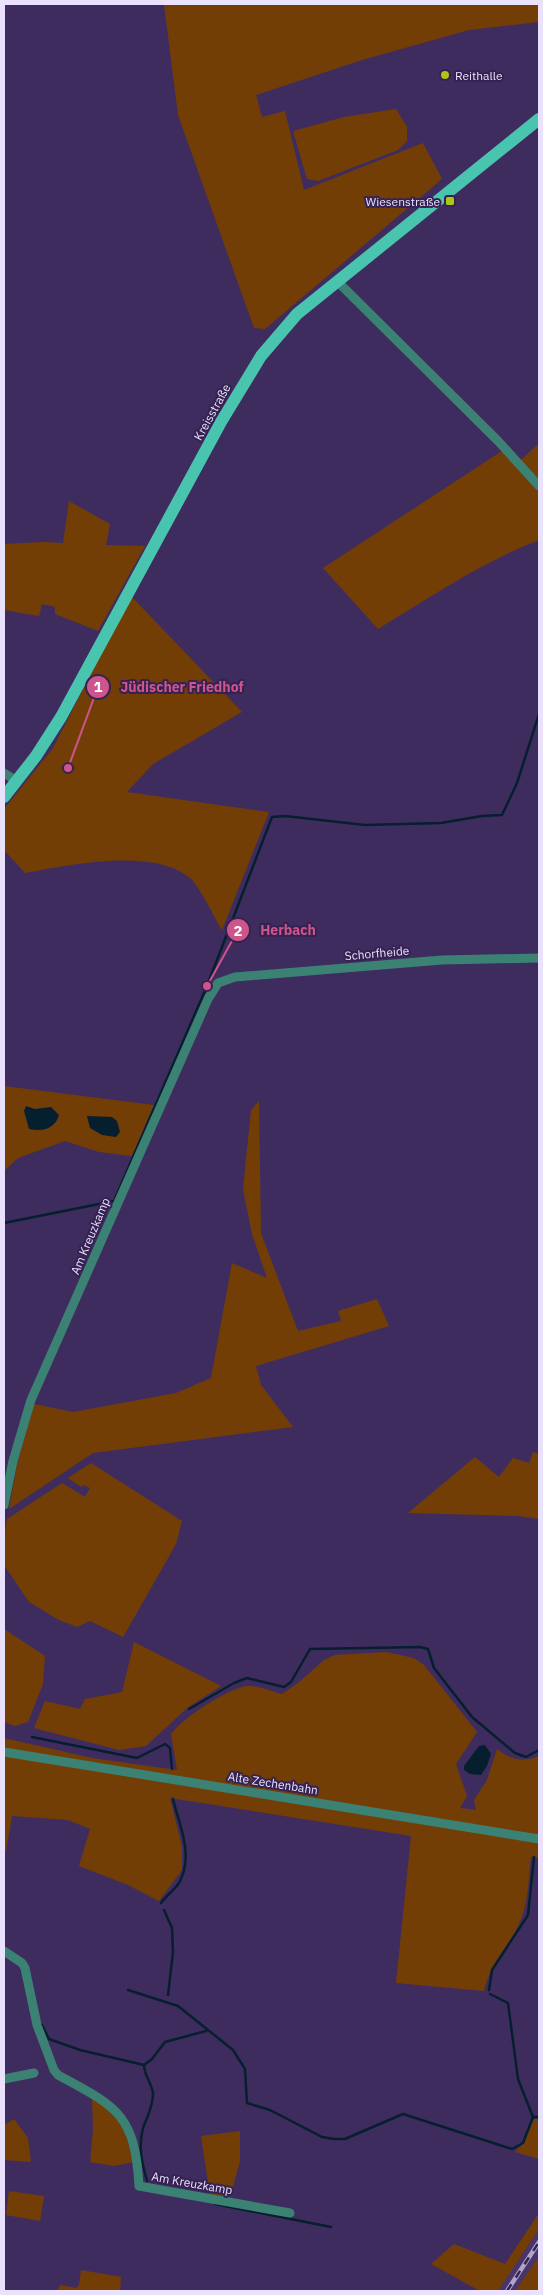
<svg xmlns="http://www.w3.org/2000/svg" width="543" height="2295" viewBox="0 0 543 2295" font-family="'IBM Plex Sans',sans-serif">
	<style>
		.built { fill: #4a346e }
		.green { fill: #733e06 }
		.water { fill: #061f2e }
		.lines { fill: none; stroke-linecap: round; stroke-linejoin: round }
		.stream { stroke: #061f2e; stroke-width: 2.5 }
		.minor { stroke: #3b8274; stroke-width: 9 }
		.primary { stroke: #49c4ae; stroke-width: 12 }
		.rail-casing { stroke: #b0a4c7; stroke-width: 4.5 }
		.rail { stroke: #352253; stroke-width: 2.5; stroke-dasharray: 8; stroke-linecap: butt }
		.poi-dot { fill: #acc611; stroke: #352253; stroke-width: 2 }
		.labels { text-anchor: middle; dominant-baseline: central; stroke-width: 4; stroke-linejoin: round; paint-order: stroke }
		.poi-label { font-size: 12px; fill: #eae2fc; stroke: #352253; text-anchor: start }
		.street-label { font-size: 12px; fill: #eae2fc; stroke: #352253 }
		.leader { fill: none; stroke: #ce558b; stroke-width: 2 }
		.callout-dot { fill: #ce558b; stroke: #352253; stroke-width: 2 }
		.mark-label { font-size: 15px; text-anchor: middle; font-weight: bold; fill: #fff }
		.callout-label { font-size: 14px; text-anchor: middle; font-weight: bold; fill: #ce558b; stroke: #352253; stroke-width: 4; stroke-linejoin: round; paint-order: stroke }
	</style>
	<rect width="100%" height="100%" fill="#3f2c5f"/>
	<!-- built -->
	<path class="built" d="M539,2229V2256L515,2291H498Z"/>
	<!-- green -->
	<g class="green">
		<path d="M164,4H539V22L469,30L362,60L256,95L262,117L285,111L304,190L423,143L442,179L265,329L254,328L178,115Z"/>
		<path d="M396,109L407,127V141L398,150L318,181L307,179L293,131L344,117Z"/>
		<path d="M539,443V540C482,562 430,597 378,629L323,568L508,447L521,460Z"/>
		<path d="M69,501L110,524L106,545L145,546L98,631L55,614V607L42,604L39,616L4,610V544L43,542L63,543Z"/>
		<path d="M131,596L242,712L153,764L127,792L269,812L222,930C215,919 199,885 190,878C153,847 69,865 25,873L4,850V809L53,748Z"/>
		<path d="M4,1086L154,1105L132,1156L99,1152L65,1141L18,1158L4,1171V1175Z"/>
		<path d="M259,1101L261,1233L298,1331L341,1321L338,1311L377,1299L389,1326L256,1366L261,1385L293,1427L93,1453L9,1509L17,1464L34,1404L73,1412L176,1393L211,1378L232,1263L267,1278L252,1234L243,1189L251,1110Z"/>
		<path d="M533,1452L539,1454V1519L518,1516L408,1513L475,1457L499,1477L513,1458L529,1463Z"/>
		<path d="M91,1463L182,1521L176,1544L123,1637L90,1621L77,1627L59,1620L29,1602L4,1565V1537L7,1519L62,1483L85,1497L90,1488L84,1485L81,1487L68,1478Z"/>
		<path d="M4,1629L45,1656L43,1684L28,1722L15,1726L4,1722Z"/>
		<path d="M134,1642L221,1686L187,1708L146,1746L119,1750L34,1728L45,1701L80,1709L85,1699L122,1692Z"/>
		<path d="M386,1652L414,1658L424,1665L477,1732L456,1764L467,1796L460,1808L476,1810L474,1800L487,1780L497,1749C510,1759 523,1763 539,1756V1858L531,1857C528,1880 529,1905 518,1926C506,1950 490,1963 484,1991L396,1983L411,1836L170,1798L182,1847V1870L159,1901L128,1885L79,1866L90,1829L68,1820L12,1816L6,1851L4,1850V1738L92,1758L177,1770L171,1734C184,1717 225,1690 247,1686C257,1685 272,1692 282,1694L298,1683L324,1660L335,1655Z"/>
		<path d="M92,2097L100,2101L123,2127L134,2162L114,2166L90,2162L93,2130Z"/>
		<path d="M14,2119L28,2138L31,2162L4,2160V2125Z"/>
		<path d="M534,2119H539V2159L515,2152L524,2143Z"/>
		<path d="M240,2131V2161L231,2194L223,2198L210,2196L201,2136Z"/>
		<path d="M9,2191L44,2196L40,2221L6,2215Z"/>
		<path d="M539,2213V2229L498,2291H480L431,2264L454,2244L505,2264Z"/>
		<path d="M539,2256V2291H515Z"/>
		<path d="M81,2270L121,2277L120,2291H56L61,2285L76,2288L79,2285Z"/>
	</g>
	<!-- water -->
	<g class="water">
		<path d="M26,1106L35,1109L51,1107L59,1115C55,1129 42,1132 29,1129L24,1111Z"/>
		<path d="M87,1116L112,1117L117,1121L120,1132L116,1137L102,1135L90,1128Z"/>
		<path d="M485,1745L491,1754L487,1766L481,1775L470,1774L464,1770V1766L479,1746Z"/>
	</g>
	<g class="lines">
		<!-- stream -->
		<g class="stream">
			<path d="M4,1223L114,1201L207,986L272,817L285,816L365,825L441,823L482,816L502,815L517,783L539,714"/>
			<path d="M189,1709L234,1683L247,1678L284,1687L291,1682L310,1649L420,1647L428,1649L434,1668L472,1717L515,1753L526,1757L539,1750"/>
			<path d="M32,1737L137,1758L165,1744L170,1748L172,1769"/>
			<path d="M161,1903C167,1894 178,1888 181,1879C193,1852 179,1825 173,1799"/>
			<path d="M164,1910L172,1928L173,1952L168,1995"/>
			<path d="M128,1990L178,2006L233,2050L245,2069L247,2103L270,2110L322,2137L334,2139H345L403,2114L512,2149L523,2143L533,2117"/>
			<path d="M489,1990L492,1970L528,1915L534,1857"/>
			<path d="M490,1994L508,2003L518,2079L533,2117H539"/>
			<path d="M42,2025L49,2039L80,2050L144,2065C144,2076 153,2085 153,2094C153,2107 147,2117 143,2128C138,2147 142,2163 147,2181"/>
			<path d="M144,2065L152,2059L165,2042L206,2031"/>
			<path d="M215,2204L331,2227"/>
		</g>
		<!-- minor -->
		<g class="minor">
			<path d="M337,281L498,441L539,486"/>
			<path d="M4,773L17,781"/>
			<path d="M4,1505L13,1461L31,1400L208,999L218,983L235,977L442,960L539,958"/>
			<path d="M4,1752L539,1839"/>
			<path d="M4,1951L22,1963L25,1968L37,2025L54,2070L58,2075C117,2107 135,2114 139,2186L290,2213"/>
			<path d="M4,2079L34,2073"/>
		</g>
		<!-- primary -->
		<path class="primary" d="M4,797L36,756L61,717L221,422L261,356L297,314L539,119"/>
		<defs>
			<path id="rail" d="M507,2291L539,2242"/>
		</defs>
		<!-- rail casing -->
		<use href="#rail" class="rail-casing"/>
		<!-- rail -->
		<use href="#rail" class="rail"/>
	</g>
	<!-- markers -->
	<g class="poi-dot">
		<circle cx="445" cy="75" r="5"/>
		<rect x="445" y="196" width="10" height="10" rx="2.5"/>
	</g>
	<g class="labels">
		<!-- poi labels -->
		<g class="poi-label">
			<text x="455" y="75">Reithalle</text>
			<text x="440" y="201" text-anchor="end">Wiesenstraße</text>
		</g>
		<!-- street labels -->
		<g class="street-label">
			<text transform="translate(212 412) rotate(-61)">Kreisstraße</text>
			<text transform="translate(377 953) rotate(-5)">Schorfheide</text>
			<text transform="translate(90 1236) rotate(-67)">Am Kreuzkamp</text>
			<text transform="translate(273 1783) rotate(9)">Alte Zechenbahn</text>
			<text transform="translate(192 2183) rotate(10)">Am Kreuzkamp</text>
		</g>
	</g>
	<!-- callouts -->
	<path class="leader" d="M68 768L98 687M207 986L238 930"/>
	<g class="callout-dot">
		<circle cx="68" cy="768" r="5"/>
		<circle cx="207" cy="986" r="5"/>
		<circle cx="98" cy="687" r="12"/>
		<circle cx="238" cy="930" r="12"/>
	</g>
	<g class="mark-label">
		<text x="98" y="692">1</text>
		<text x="238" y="936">2</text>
	</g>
	<g class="callout-label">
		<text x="182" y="692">Jüdischer Friedhof</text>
		<text x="288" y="935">Herbach</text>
	</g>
	<!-- border -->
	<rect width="543" height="2295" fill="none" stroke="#eae2fc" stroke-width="10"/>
</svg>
